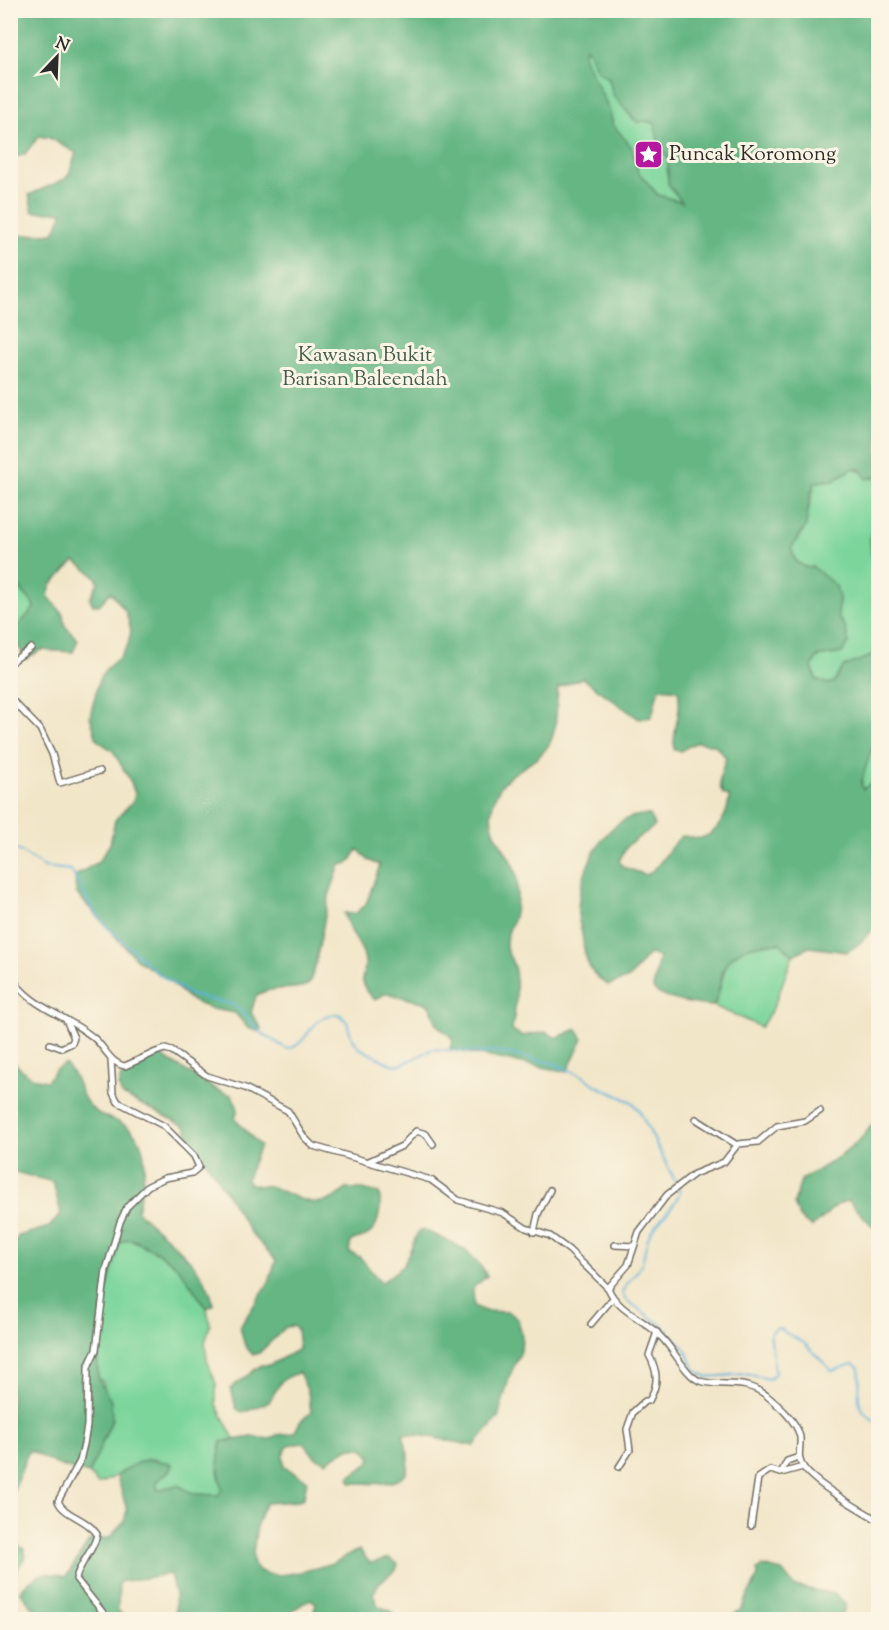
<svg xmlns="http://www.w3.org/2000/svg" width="889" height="1630" viewBox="0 0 889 1630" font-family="'Sorts Mill Goudy',serif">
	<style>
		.green { fill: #7cd59b; stroke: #548063; stroke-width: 1.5 }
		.forest { fill: #65b683; stroke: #487057; stroke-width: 1.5; fill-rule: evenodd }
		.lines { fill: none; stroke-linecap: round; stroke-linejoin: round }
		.stream { stroke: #5fb1da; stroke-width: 2 }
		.minor-casing { stroke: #716c62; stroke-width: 8 }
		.minor { stroke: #fff; stroke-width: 5 }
		.labels { text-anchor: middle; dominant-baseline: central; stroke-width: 6; stroke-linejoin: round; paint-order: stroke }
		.poi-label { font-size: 21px; fill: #2b2b2b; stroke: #fcf5e5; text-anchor: start }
		.park-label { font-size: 21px; fill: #435e4d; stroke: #fcf5e5 }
	</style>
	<rect width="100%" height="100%" fill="#fcf5e5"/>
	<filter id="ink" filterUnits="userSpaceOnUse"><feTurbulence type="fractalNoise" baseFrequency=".0167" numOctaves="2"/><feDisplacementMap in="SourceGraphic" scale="12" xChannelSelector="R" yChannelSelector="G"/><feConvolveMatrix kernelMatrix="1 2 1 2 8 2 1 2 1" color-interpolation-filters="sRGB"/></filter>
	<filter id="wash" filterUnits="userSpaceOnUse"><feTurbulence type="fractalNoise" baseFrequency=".008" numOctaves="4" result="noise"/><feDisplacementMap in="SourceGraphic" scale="24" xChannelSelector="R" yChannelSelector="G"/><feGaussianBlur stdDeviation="1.35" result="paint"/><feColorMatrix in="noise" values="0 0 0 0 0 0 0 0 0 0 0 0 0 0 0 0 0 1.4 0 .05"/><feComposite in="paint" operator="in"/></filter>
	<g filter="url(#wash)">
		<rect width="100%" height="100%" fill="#f2e6c9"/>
		<!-- green -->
		<g class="green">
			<path d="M587,48L597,70L609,79L613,95L633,119L655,123L658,141L668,159L667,175L671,190L680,197L682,202L658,195L638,172L633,152L613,125L609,109L584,58V49Z"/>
			<path d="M854,468L873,479L878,476L875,558L878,560V649L869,657L843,667L834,682L828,684L816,679L812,667L817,657L842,653L845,627L838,617L839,598L813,567L807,568L796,562L791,548L803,532L815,482L833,480Z"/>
			<path d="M10,578L32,602L34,608L13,635L10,633Z"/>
			<path d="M878,743V778L863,789C859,777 869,751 878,743Z"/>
			<path d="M758,943H780L793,955L774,1006L761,1027L714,1006C729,971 715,959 758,943Z"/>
			<path d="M130,1239L169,1258L183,1272L207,1308L210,1325L205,1343L207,1360L216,1384V1404L234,1439L221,1442L218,1471L222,1490L219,1495L194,1494L178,1485L158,1490L155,1482L170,1470L157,1459C133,1457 121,1478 98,1484L89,1474L110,1425L103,1382L98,1378C96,1331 107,1287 120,1242Z"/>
		</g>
		<!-- forest -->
		<g class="forest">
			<path d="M11,11H878V476L867,479L860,469L854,468L833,480L815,482L810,495L806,526L791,548L796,562L807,568L813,567L836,586L839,598L838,617L845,627L849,643L842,653L817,657L812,667L816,679L828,684L834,682L843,667L869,657L878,649V743L872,748L861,783L863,789L878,778V923L860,943L847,952L809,947L793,955L780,943C753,943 727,949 721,978C719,988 718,996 714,1006C701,1006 657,999 653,988L659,957L649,954L629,978L609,985C591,978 584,958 583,940C582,929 577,920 578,909C580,871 604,812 649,815L655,826L628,845L619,861L623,867L646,875C662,867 667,847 682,836C688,836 697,839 701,838C719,833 729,812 729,796L723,794C716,782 722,771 726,758L715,745L697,742L680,751L674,750C672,729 683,712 678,690L660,688C654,699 656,707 651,717L639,719L582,678L558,688C556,706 558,731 548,746C529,773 500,768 492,808C486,837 515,854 517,880C518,890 517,906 514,916C512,926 505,935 506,946C507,954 514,962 515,971C518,991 515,1011 512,1030L522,1036L546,1032L556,1038L577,1029L583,1039L567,1072L454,1050L450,1048L453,1042L451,1037L437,1025L431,1008L426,1003L386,993L375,1000L366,991L362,979C373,949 351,943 344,913L355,914L366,904L380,865L368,860L358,849L349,863L340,865L329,896L315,967L309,984C292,993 273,984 256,996L251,1013L261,1028L260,1032L248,1028L235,1013L212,1009L192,1001L169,981L136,959L76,893L75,876L98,862L110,844L115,820L133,801L135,794L131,782L113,751L97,740L90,716L99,680L105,670L122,655L128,645L131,631L126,612L111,592L99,605H93L90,599L98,582L95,576L75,561L51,585L48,596L63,614L65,626L78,640L73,652L41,650L26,659L12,637L17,627L34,608L32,602L11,578V236L54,233L63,212H33L29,195L65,179L69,174L76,153L50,138L39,136L24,155L18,156L11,162ZM587,48L597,70L609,79L613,95L638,123L643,121L655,123L658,141L668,159V184L682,202L658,195L638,172L631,146L613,125L609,109L584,58V49Z"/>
			<path d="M878,523V560L871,554L870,536Z"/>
			<path d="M158,1054L219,1091L232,1095L238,1109L235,1119L260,1146L246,1180L251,1184C258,1187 268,1185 275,1188C300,1200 322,1213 346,1189H363L379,1193C382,1204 379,1227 369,1234C364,1238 357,1238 351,1241L349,1252L360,1257L381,1283L403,1266L418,1232L423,1230C453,1243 471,1248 487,1276L473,1288L474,1306L485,1311L509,1312L518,1319L522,1336L521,1351L510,1375L498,1418L474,1446L425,1436L403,1434L409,1459L406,1474C392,1488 368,1482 351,1483L349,1477L369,1463L371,1458L363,1448H348L326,1462L315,1457L304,1443L288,1445L283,1455L284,1467L307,1480L304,1497L299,1501L266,1503C256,1519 256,1534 253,1553C248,1591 315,1569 335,1562C344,1558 351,1552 360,1550L370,1563L389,1558L398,1564L396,1570L379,1583L373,1594L378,1606L393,1612L394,1619H312L316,1603L310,1599L292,1611V1619H176L175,1595L170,1574L119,1582L118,1610L126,1619H42L20,1591C34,1574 45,1570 66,1577L90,1540L109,1538L124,1522L127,1510L117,1476C136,1461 148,1456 172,1464L170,1470L156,1482L158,1490L178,1485L194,1494L218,1495L222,1490L218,1464L221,1442L252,1437L271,1439L276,1435L294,1433L300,1422L311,1412L308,1392L299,1372L282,1380L269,1402L243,1413L236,1408L231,1388L261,1365H270L299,1349L297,1330L293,1326L286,1327L259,1353L253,1355L245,1346L240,1327L269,1282L276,1260L250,1232L216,1176L192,1143L185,1126L122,1095L118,1085L123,1073Z"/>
			<path d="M11,1058C21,1071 30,1079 47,1081L56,1069L65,1064C78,1076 78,1091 88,1104C101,1119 110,1116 124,1125C155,1143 143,1183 137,1211C162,1236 209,1267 213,1305L207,1308L203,1304C181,1268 175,1260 136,1241L130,1239L120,1242L105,1294L97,1351L98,1378L111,1401L112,1419L89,1474L58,1465L29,1450L11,1496V1252L18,1236L49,1227L61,1214L53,1182L11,1171Z"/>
			<path d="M878,1114V1232L849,1201C830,1203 826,1220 811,1227L800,1218L794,1204L801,1180C831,1162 862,1147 878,1114Z"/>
			<path d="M11,1541L24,1549L26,1556L11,1578Z"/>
			<path d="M762,1566L782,1571L794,1586L834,1594L846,1604L841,1619H728L741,1609L758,1576L757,1570Z"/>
		</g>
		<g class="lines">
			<!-- stream -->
			<path class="stream" d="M10,845L44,867L71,870L91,907L108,928L159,974L190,995L235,1005L260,1032L287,1049C311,1045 308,1014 339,1014L347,1022L351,1036L359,1048L391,1064L401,1065L433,1049L484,1053L494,1051L552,1063L583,1076L597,1086L632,1102L639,1110L680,1191C676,1206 662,1216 653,1229C644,1241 646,1253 641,1265C636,1275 626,1282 622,1293L626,1300L660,1324L684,1347L695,1369L701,1374L708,1377L745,1374L770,1379L775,1373L770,1333L778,1328L804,1343L832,1371L853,1364L859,1368C863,1396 848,1404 878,1423"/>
		</g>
	</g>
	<g filter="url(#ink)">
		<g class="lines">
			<defs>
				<g id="minor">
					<path d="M10,663L31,648"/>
					<path d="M10,698L40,729L52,754L60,783L100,771"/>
					<path d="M10,975C29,1008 68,1015 95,1039C105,1048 111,1064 125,1066L156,1052L165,1049L172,1051L207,1076L245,1088L288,1111L304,1137L313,1146L431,1180L458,1200L503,1213L526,1228L550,1236L569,1250L608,1288"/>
					<path d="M50,1044L61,1048L72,1043L74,1038L66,1020"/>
					<path d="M820,1111L805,1121L777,1126L758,1142L738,1144L724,1162L694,1174L667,1195L639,1232L628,1265L608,1288C619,1313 644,1318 661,1337C673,1348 686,1376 700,1381C723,1388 743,1378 766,1395C778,1405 797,1421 800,1437C801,1449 796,1458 804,1468C816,1485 859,1509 878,1520"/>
					<path d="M696,1119L737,1145"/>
					<path d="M369,1161L402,1146L416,1131L426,1134L433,1144"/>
					<path d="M534,1232L538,1214L550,1190"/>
					<path d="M615,1245L634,1246"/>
					<path d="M591,1324L613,1298"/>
					<path d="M619,1467L630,1450L627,1429L633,1412L645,1401H649C659,1383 658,1372 649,1355L657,1332"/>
					<path d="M781,1473L803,1467"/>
					<path d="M751,1526L758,1478L770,1470L781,1473L787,1461L799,1457"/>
					<path d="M109,1620L76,1579C79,1562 94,1552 97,1534C87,1518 64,1516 58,1501L80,1461L84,1444L87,1426L88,1367L96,1350L106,1270L120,1222L127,1207L148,1186L165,1178L192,1173L199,1167L194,1156L164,1126L118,1102L113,1093L111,1059"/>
				</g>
			</defs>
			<!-- minor casing -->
			<use href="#minor" class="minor-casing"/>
			<!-- minor -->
			<use href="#minor" class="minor"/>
		</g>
	</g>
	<!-- icons -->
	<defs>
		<symbol id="sight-square" viewBox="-11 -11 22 22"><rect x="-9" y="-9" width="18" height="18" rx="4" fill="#b5179e" stroke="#fcf5e5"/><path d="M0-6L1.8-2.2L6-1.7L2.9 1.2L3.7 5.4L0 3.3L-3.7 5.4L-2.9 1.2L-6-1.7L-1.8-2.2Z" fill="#fff"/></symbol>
	</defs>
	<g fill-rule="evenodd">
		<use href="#sight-square" x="632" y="138" width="33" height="33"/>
	</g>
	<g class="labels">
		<!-- poi labels -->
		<g class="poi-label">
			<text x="669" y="155">Puncak Koromong</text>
		</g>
		<!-- park labels -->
		<g class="park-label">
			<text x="365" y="356">Kawasan Bukit<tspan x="365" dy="24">Barisan Baleendah</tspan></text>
		</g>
	</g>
	<!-- margin -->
	<rect width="889" height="1630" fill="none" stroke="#fcf5e5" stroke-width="36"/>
	<!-- north arrow -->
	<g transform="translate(57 57) rotate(23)" stroke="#fcf5e5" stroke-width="4.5" paint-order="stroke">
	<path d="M0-4.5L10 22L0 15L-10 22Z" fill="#2b2b2b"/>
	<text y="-9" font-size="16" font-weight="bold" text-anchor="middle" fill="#2b2b2b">N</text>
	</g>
</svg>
